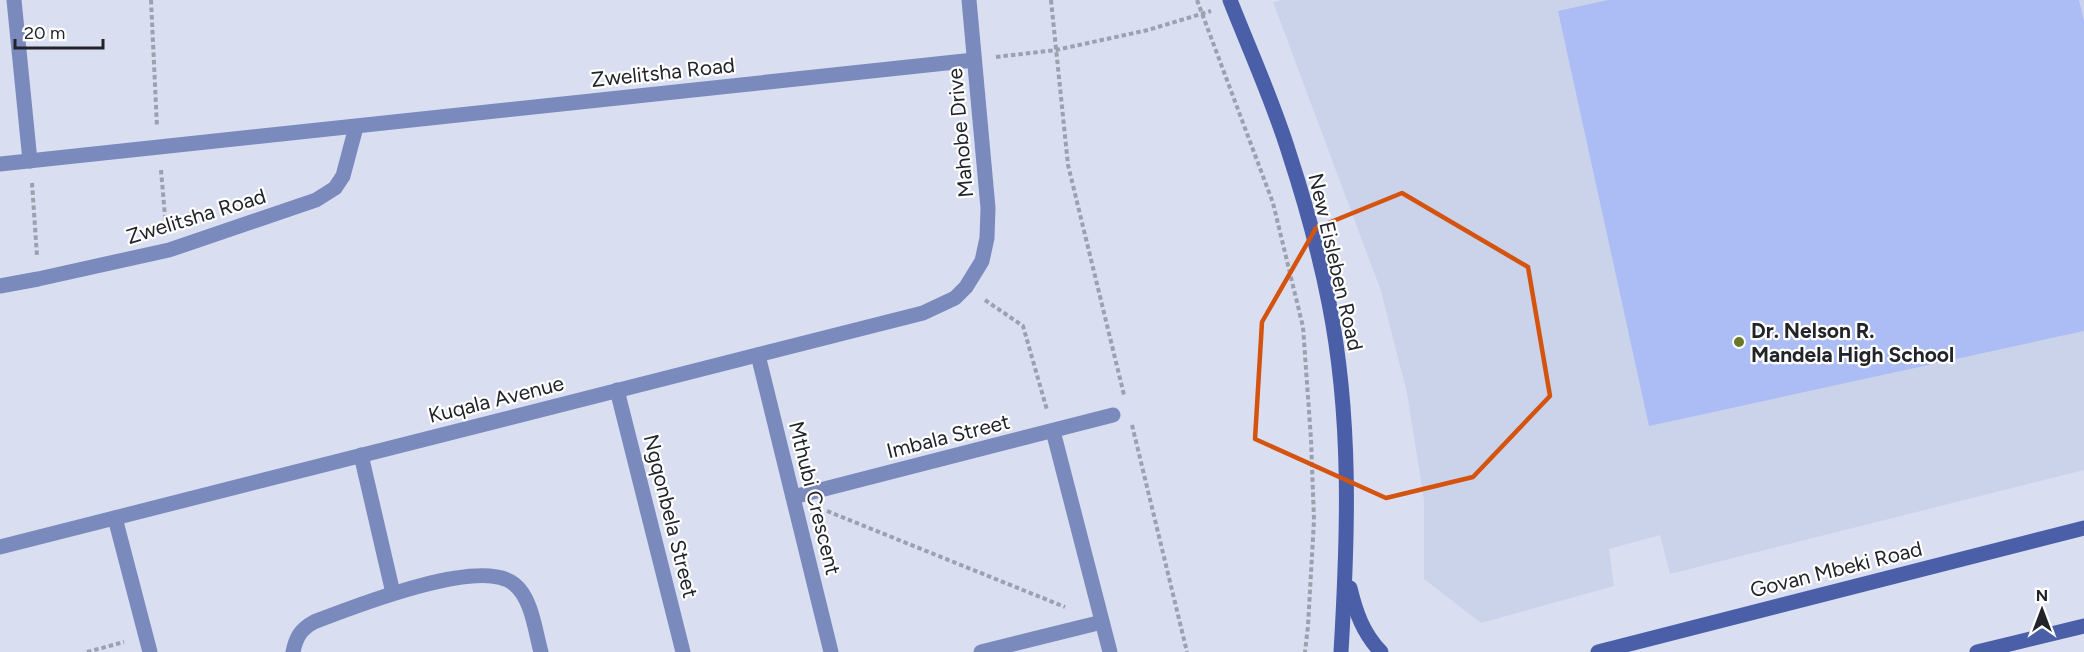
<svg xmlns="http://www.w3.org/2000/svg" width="2084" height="652" viewBox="0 0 2084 652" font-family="Figtree,sans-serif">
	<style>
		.built { fill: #cbd3eb }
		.green { fill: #abbdf4 }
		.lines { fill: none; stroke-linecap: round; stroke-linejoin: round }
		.path { stroke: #9ca1af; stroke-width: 4; stroke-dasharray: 4.5 3; stroke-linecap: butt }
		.street { stroke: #7a8abd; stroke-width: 15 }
		.secondary { stroke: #4b5fa9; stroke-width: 15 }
		.marked { fill: none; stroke: #d4540f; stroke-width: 4.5; stroke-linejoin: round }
		.poi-dot { fill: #687928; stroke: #fff; stroke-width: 2 }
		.labels { text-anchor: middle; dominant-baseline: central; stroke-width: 4.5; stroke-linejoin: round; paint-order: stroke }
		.street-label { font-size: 21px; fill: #22242a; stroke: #fff }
		.poi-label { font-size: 21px; font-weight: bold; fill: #22242a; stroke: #fff; text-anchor: start }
	</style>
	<rect width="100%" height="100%" fill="#d9dff1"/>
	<!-- built -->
	<path class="built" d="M1282,0H2084V470L1670,574L1660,535L1609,549L1614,586L1481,623L1424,579V500L1407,393L1381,291L1273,2Z"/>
	<!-- green -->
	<path class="green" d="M1608,0H2079L2084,21V331L1649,426L1558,11Z"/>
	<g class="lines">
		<!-- path -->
		<g class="path">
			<path d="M151,0L157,127"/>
			<path d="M1051,0L1068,165L1124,395"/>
			<path d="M1197,0L1273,203L1303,327L1311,439L1314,520L1308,626L1305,652"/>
			<path d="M996,57L1056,50L1148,30L1211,11"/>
			<path d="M161,170L166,228"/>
			<path d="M32,183L37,256"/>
			<path d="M985,300L1023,326L1047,410"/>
			<path d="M1132,425L1187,652"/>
			<path d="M827,511L1065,607"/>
			<path d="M87,652L124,642"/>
		</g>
		<!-- street -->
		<g class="street">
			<path d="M14,0L30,161"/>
			<path d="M0,164L974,60"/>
			<path d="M0,286L38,279L169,250L316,200L335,188L343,176L356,127"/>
			<path d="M758,355L831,652"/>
			<path d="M617,390L683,652"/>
			<path d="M1053,431L1110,652"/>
			<path d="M361,455L393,593"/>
			<path d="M793,497L1113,415"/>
			<path d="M115,518L150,652"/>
			<path d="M0,547L923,313L955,298L966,287L982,261L987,238L988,208L969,0"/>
			<path d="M293,652C296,637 301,629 314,622C353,607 480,556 514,584C532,598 535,631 541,652"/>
			<path d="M981,652L1102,622"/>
		</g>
		<!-- secondary -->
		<g class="secondary">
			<path d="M1230,0C1250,51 1273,101 1289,153C1305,202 1319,252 1329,303C1352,418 1348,535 1341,652"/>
			<path d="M1350,588C1356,613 1363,633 1381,652"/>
			<path d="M1598,652L2084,528"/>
			<path d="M1977,652L2084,626"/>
		</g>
	</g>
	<!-- marked area -->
	<path class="marked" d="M1402,193L1528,267L1550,396L1473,477L1386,498L1255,439L1262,322L1316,228Z"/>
	<!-- markers -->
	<circle class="poi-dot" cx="1739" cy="342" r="6"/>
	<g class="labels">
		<!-- street labels -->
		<g class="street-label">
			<text transform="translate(663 72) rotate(-6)">Zwelitsha Road</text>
			<text transform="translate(960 133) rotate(-95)">Mahobe Drive</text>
			<text transform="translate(196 216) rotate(-17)">Zwelitsha Road</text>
			<text transform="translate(1336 262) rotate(77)">New Eisleben Road</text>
			<text transform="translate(496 399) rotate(-14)">Kuqala Avenue</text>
			<text transform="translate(948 436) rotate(-14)">Imbala Street</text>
			<text transform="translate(815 498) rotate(76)">Mthubi Crescent</text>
			<text transform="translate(671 516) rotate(76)">Ngqonbela Street</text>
			<text transform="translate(1836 569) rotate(-14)">Govan Mbeki Road</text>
		</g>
		<!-- poi labels -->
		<g class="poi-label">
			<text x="1751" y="330">Dr. Nelson R.<tspan x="1751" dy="24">Mandela High School</tspan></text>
		</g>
	</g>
	<!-- north arrow -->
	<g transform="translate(2042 610)" stroke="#ffffff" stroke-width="4.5" paint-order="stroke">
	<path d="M0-4.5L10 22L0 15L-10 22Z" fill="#22242a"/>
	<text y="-9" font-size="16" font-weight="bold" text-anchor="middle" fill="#22242a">N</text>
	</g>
	<!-- scale -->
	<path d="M15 39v9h88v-9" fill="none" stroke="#22242a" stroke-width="3"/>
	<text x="24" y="39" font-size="18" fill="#22242a" stroke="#ffffff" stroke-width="4.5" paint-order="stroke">20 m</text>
</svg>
